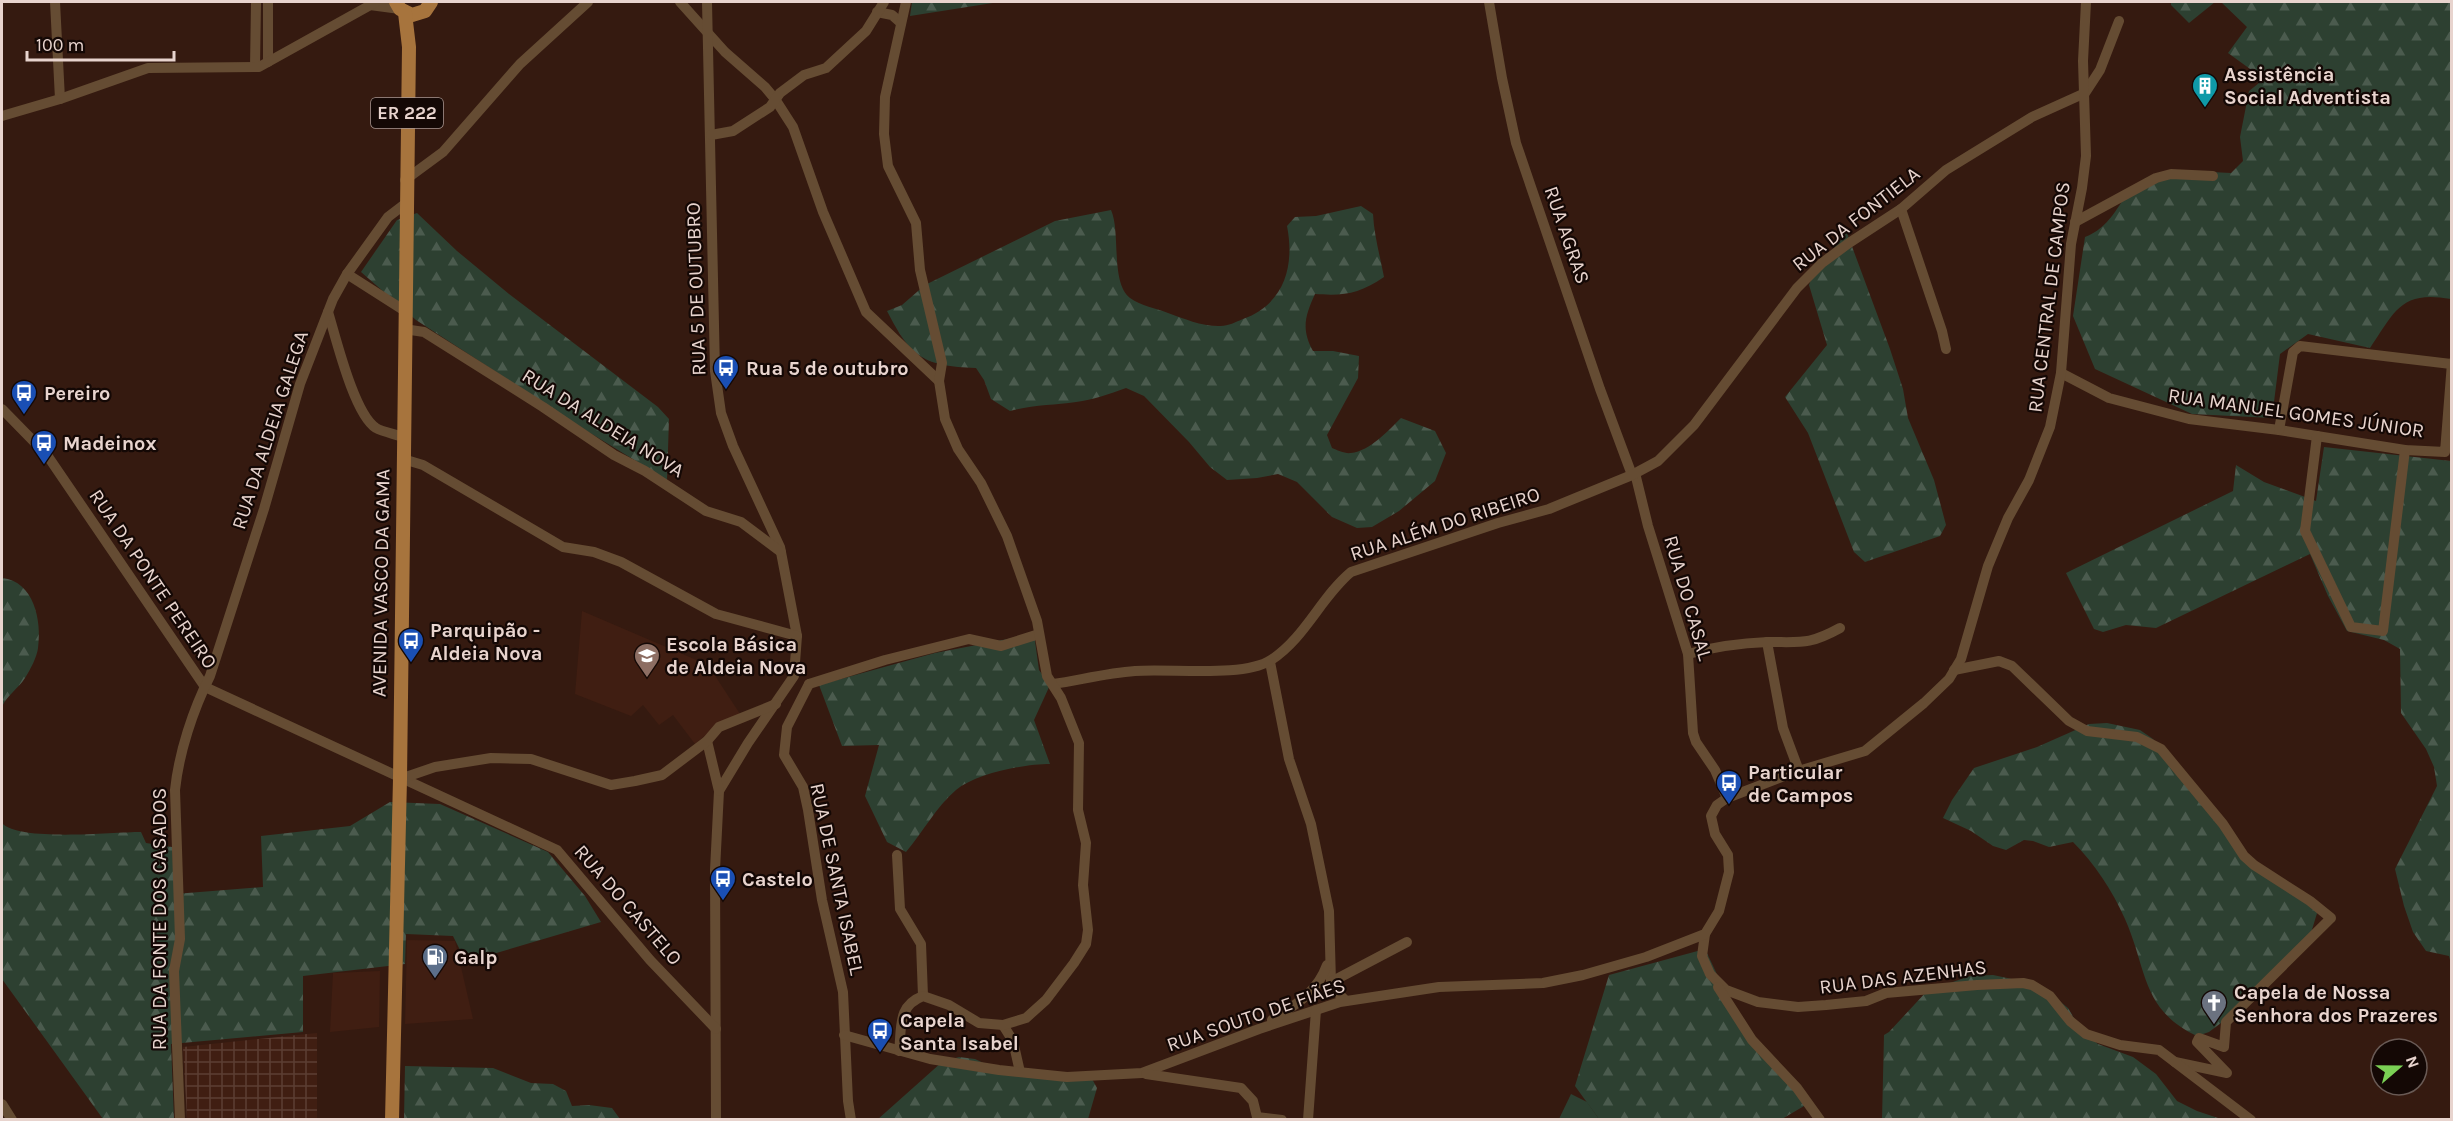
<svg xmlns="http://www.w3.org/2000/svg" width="2453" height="1121" viewBox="0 0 2453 1121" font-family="Karla,sans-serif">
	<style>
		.built { fill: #401e12 }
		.industrial { fill: url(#industrial-grid) }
		.forest { fill: url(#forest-firs) }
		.park { fill: #2d4031 }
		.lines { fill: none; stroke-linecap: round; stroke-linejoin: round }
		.minor { stroke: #654c33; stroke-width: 10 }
		.major { stroke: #a7743d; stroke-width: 14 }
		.labels { text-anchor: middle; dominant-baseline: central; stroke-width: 4.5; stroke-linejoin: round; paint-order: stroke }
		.shield { fill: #140805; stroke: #a89792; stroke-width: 1.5 }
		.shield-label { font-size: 18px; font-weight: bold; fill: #e8d4ce }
		.poi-label { font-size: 20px; font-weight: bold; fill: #e8d4ce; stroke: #140805; text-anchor: start }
		.street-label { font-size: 20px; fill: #e8d4ce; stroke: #140805 }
	</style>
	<defs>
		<pattern id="industrial-grid" width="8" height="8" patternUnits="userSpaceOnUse" patternTransform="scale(1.5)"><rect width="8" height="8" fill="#401e12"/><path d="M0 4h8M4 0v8" fill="none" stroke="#5c3e33"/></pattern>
		<pattern id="forest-firs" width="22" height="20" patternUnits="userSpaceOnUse" patternTransform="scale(1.5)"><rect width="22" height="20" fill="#2d4031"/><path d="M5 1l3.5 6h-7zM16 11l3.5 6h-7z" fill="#4b5b4e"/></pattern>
	</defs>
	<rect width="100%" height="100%" fill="#351a10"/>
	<!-- built -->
	<g class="built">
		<path d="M582,611L708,665L740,714L719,724L695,744L673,715L659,725L643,705L631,716L575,694Z"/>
		<path d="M407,940L455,941L473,1019L405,1024Z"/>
		<path d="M380,971L379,1027L330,1032L333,973Z"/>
	</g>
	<!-- industrial -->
	<path class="industrial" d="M317,1033V1119H187L183,1047Z"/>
	<!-- forest -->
	<g class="forest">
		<path d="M912,2H999L910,16Z"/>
		<path d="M2171,2H2215L2189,23L2171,5Z"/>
		<path d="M2221,2H2450L2452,5L2451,299C2401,290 2395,311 2370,348L2308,334L2280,354L2272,418L2192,414L2095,369L2073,316L2085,237C2109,228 2118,206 2132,186L2191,171L2231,173L2243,161L2240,137L2249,91L2264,79L2228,53L2247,27Z"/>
		<path d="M1361,206L1373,214C1374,235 1380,256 1384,277C1359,294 1344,296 1315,294C1305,316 1301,329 1313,351H1333L1359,356L1358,378L1327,435L1332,448C1337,450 1345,454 1351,453C1370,451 1389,430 1401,418L1435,431L1446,453L1435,481L1399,511L1372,527L1357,528L1332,517L1297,482L1278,474L1257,478L1227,480L1210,467L1189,442L1144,396L1126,388C1109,394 1093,400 1076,402C1054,405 1032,405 1010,411L991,399L984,380L976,368C924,366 911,358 887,311L902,305L925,285L1055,221L1111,210C1121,232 1110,282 1130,298C1141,306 1156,308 1168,313C1185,319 1203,327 1221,326C1228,326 1236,322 1243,319C1284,304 1295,267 1287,226L1295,217L1316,216Z"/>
		<path d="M417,213L457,251L509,294L658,407L669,419L667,480L587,431L416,320L361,272L397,220Z"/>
		<path d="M1847,233L1890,349L1903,389L1908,418L1934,480L1946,525L1940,536L1865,562L1854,552L1808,433L1785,397L1827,345L1809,285L1813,274L1830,256L1840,237Z"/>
		<path d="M2324,447L2451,461V964L2449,956L2426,951L2413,932L2404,906L2395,869L2437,786L2434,767L2426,749L2401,713L2400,649L2384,640L2347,631L2328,596L2310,554L2156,628L2126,625L2103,632L2094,629L2066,573L2233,491L2236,465L2264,482L2316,501Z"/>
		<path d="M2,578C34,581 42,621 38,648C37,657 30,670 25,678C18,689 7,695 2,707Z"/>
		<path d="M1034,634L1039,670L1050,685L1034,720L1050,764C1024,764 977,773 956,790C936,807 923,832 906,852L887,842L865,796L879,745L842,746L819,685L935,653Z"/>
		<path d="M2107,723L2140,730L2153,739L2254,869L2318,910L2307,946L2233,1014L2209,1032L2197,1036C2141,1010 2147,968 2125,919C2112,890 2095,864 2073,842L2049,847L2033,841L2024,840L2006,850L1993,846L1971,831L1943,818L1952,800L1974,768L2037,747L2089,724Z"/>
		<path d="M390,802L440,804L548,852L585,896L601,922L466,962L453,936L406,934L405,964L303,976V1032L171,1044L174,1119H103L2,979V823C19,842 113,832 141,832L146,843L172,847L175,894L263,887L261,836L350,826Z"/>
		<path d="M1705,949L1748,1040L1803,1092L1804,1106L1782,1119H1599L1575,1086L1609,975Z"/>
		<path d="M1993,975L2031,983L2052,995L2068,1008L2081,1030L2098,1044L2133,1057L2156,1074L2177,1101L2197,1111L2221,1119L1882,1120L1884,1035L1889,1032L1927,991L1970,976Z"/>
		<path d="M959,1057L975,1059L990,1066L1091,1077L1097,1088L1088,1119L877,1120L942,1062Z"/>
		<path d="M405,1066L493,1068L531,1083L553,1084L566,1091L572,1106L589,1105L612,1108L620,1119H404Z"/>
	</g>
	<!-- park -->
	<path class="park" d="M1571,1094L1587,1102L1599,1119H1559Z"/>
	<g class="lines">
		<!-- minor -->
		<g class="minor">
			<path d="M55,2L60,99"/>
			<path d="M268,2V62"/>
			<path d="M680,2L725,52L765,87L775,99L793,127L823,212L866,312L939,381"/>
			<path d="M707,2L715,371L721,413L733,446L780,547L797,636L794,676L748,743L719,791L715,870L716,1120"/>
			<path d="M1489,2L1502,78L1516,143L1600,389L1632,475"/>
			<path d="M370,5L400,9"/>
			<path d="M877,12L892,15L901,23"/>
			<path d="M255,67L256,2"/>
			<path d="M2,116L60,99L148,68L259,67L376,2"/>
			<path d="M711,135L733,131L770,107L780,93L804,75L826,68L866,31L884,2"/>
			<path d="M405,180L443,152L520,64L588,2"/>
			<path d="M1901,209L1942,331L1946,349"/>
			<path d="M2075,222L2156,178L2171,174L2213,176"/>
			<path d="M347,274L405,311"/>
			<path d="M328,312C336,338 354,414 376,428C383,432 395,434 403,437"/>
			<path d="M404,329L424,332L543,407L614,455L645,471L706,511L741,522L781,552"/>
			<path d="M2061,373L2109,398L2189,419L2279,430L2405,450L2445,452L2452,363"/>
			<path d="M2,409L47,455L205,687L557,850L650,960L716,1029"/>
			<path d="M2279,430L2293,352L2300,346L2451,364"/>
			<path d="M2317,436L2305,531L2351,627L2383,631L2405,450"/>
			<path d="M403,459L423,465L563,547L594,552L621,562L716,614L797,636"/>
			<path d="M1635,473L1648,526L1688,654L1693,733L1696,742L1715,770L1727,798"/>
			<path d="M1767,642L1783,728L1799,771"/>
			<path d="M1688,654C1713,647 1742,643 1768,642C1802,642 1809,645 1840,628"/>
			<path d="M1270,662L1289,759L1311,824L1329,911L1331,982L1335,990L1346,1001"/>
			<path d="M1954,670L1999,661L2012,666L2069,721L2087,731L2137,737L2161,749L2223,824L2244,856L2254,865L2310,901L2331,918L2226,1022L2224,1047L2199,1038L2197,1042L2227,1073L2175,1062"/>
			<path d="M809,684L787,727L784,755L803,787L808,810L822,900L843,992L848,1101L851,1120"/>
			<path d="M809,684L885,660L969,639L1001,646L1039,634"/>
			<path d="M1053,684C1080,680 1107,673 1135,671C1169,668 1244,678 1271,660C1305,638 1321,597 1351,572L1498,523L1549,509L1632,475L1658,461L1694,425L1797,288L1822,263L1849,243L1901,209L1946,170L2032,117L2085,93L2100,70L2119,21"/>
			<path d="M707,741L719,791"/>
			<path d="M400,779L435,767L491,758L531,759L611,785L635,781L662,775L707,741L719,727L776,704"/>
			<path d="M897,855L900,909L921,944L923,996"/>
			<path d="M1705,934L1702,956L1710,974L1726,990L1758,1002L1798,1007L1826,1005L1866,1001L1886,993L1977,985L2023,983L2032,985L2050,996L2070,1021L2086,1034L2120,1045L2159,1050L2251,1120"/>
			<path d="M1331,982L1407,942"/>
			<path d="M1718,987L1752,1040L1797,1088L1820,1120"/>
			<path d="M1272,1020C1295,1005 1317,993 1327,965"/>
			<path d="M1003,1025L1013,1041L1020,1072"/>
			<path d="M844,1035L930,1059L999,1070L1067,1077L1142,1073L1259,1029L1340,1002L1439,987L1543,983L1583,975L1646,957L1705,934L1719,911L1729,872L1728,855L1715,834L1711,816L1717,805L1727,798L1795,772L1865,751L1924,703L1949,679L1961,659L1988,566L2008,518L2029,480L2050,427L2061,373L2071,244L2082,188L2086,156L2083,61L2086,2"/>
			<path d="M899,1051C902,1027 897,1006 923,996L949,1005L979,1023L1003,1025L1026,1018L1046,1000L1074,963L1086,944L1088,930L1083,885L1086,843L1078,810L1079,743L1061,698L1047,676L1037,621L1007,536L981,483L958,449L945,419L939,381L942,363L920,270L916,223L888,166L884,134L885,97L906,2"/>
			<path d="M1146,1074L1241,1088L1253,1101L1257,1117L1282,1120"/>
			<path d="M2,1104L12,1120"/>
			<path d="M180,1120L174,971L180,939L175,790C179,752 193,710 210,676L264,509L300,384L333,299L347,274L388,217L405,204"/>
			<path d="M1308,1120L1316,1010"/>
		</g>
		<!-- major -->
		<g class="major">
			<path d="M396,2L400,9L412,15L425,11L431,2"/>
			<path d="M392,1120L400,779L409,47L405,13"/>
		</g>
	</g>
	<!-- icons -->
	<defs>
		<symbol id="building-pin" viewBox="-11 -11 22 30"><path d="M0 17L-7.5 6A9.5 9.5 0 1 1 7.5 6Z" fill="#0f9aa8" stroke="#140805"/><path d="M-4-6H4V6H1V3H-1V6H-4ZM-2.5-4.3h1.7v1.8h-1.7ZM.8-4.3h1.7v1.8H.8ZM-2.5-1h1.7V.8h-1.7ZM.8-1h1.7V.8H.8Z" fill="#fff"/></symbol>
		<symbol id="bus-pin" viewBox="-11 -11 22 30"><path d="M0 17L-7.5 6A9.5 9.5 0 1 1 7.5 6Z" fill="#1a4fb4" stroke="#140805"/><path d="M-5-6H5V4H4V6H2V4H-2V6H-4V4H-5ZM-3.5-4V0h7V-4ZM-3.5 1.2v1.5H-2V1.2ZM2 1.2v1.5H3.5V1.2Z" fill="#fff"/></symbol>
		<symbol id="school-pin" viewBox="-11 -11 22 30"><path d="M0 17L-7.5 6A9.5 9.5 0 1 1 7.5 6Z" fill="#8d6e63" stroke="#140805"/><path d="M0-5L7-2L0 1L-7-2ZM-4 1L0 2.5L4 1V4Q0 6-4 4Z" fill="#fff"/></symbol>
		<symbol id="fuel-pin" viewBox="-11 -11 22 30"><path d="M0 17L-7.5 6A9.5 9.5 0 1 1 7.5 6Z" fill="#5c6f8a" stroke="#140805"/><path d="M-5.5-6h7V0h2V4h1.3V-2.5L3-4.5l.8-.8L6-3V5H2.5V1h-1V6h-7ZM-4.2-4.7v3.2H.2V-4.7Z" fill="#fff"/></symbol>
		<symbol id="church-pin" viewBox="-11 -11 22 30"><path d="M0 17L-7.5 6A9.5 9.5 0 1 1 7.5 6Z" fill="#6b7280" stroke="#140805"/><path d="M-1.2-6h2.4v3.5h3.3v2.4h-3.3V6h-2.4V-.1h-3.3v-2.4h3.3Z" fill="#fff"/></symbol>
	</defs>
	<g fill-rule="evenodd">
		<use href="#building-pin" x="2190" y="71" width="30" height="40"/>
		<use href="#bus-pin" x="711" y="353" width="30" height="40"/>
		<use href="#bus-pin" x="9" y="378" width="30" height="40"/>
		<use href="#bus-pin" x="29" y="428" width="30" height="40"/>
		<use href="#bus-pin" x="396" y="626" width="30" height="40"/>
		<use href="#school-pin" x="632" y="641" width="30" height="40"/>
		<use href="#bus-pin" x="1714" y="768" width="30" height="40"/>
		<use href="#bus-pin" x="708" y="864" width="30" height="40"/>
		<use href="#fuel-pin" x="420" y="942" width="30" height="40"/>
		<use href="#church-pin" x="2199" y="988" width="30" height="40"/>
		<use href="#bus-pin" x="865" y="1016" width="30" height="40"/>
	</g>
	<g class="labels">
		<!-- shield labels -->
		<rect class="shield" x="371" y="98" width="72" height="30" rx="4.5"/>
		<g class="shield-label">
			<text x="407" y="113">ER 222</text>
		</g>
		<!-- poi labels -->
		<g class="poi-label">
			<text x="2224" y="74">Assistência<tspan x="2224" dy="23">Social Adventista</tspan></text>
			<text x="746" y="368">Rua 5 de outubro</text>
			<text x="44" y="393">Pereiro</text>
			<text x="63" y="443">Madeinox</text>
			<text x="430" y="630">Parquipão -<tspan x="430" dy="23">Aldeia Nova</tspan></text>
			<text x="666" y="644">Escola Básica<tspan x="666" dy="23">de Aldeia Nova</tspan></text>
			<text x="1748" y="772">Particular<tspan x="1748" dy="23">de Campos</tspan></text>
			<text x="742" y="879">Castelo</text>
			<text x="454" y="957">Galp</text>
			<text x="2234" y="992">Capela de Nossa<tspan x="2234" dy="23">Senhora dos Prazeres</tspan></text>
			<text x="900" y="1020">Capela<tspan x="900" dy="23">Santa Isabel</tspan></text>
		</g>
		<!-- street labels -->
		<g class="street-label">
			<text transform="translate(1856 219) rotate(-38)">RUA DA FONTIELA</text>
			<text transform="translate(1567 235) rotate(71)">RUA AGRAS</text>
			<text transform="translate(696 289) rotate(-92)">RUA 5 DE OUTUBRO</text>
			<text transform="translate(2049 297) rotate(-83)">RUA CENTRAL DE CAMPOS</text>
			<text transform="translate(2296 413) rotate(8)">RUA MANUEL GOMES JÚNIOR</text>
			<text transform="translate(603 423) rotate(32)">RUA DA ALDEIA NOVA</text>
			<text transform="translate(270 430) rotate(-72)">RUA DA ALDEIA GALEGA</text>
			<text transform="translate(1445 524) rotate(-18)">RUA ALÉM DO RIBEIRO</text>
			<text transform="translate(153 579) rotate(56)">RUA DA PONTE PEREIRO</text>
			<text transform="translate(381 583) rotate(-89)">AVENIDA VASCO DA GAMA</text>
			<text transform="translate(1688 598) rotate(74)">RUA DO CASAL</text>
			<text transform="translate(837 879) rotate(78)">RUA DE SANTA ISABEL</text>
			<text transform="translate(628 905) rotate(49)">RUA DO CASTELO</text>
			<text transform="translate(159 919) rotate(-90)">RUA DA FONTE DOS CASADOS</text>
			<text transform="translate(1903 977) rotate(-7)">RUA DAS AZENHAS</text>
			<text transform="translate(1256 1015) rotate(-19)">RUA SOUTO DE FIÃES</text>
		</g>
	</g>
	<!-- border -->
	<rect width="2453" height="1121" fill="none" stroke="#e8d4ce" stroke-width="6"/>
	<!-- north arrow -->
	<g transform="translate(2399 1067) rotate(70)"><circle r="28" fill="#140805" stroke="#695a55" stroke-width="1.5"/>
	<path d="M0-4.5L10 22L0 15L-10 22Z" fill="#7bd155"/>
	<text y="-9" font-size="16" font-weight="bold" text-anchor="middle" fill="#e8d4ce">N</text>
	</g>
	<!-- scale -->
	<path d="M27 51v9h147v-9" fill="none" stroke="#e8d4ce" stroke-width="3"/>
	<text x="36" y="51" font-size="18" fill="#e8d4ce" stroke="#140805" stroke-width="4.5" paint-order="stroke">100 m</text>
</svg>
